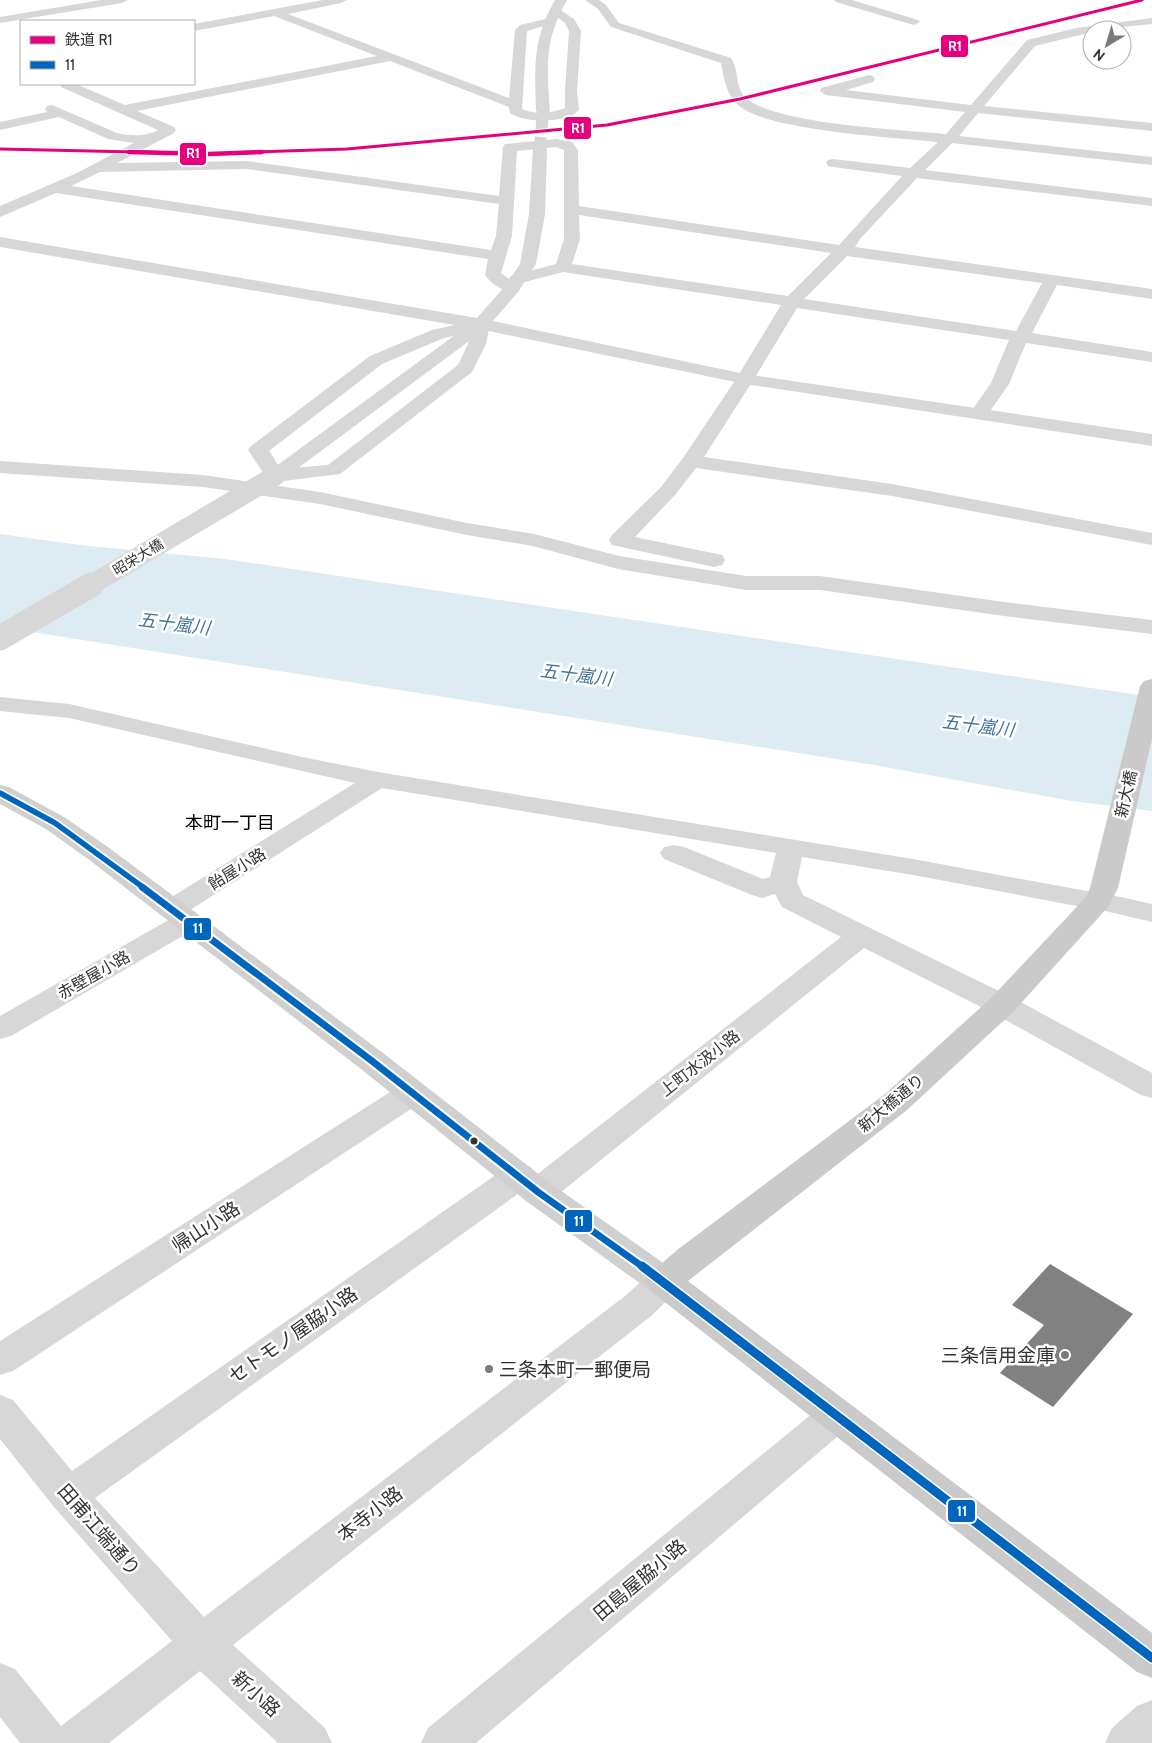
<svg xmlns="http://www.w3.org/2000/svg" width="1152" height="1743" viewBox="0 0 1152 1743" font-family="Cabin,'Noto Sans JP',sans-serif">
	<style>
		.water { fill: #ddebf3 }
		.building { fill: #818181 }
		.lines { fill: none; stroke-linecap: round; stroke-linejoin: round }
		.tertiary-tunnel { stroke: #d6d6d6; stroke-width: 12; stroke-dasharray: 12 6; stroke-linecap: butt }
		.minor { fill: #d7d7d7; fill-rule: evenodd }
		.tertiary { fill: #d7d7d7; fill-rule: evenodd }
		.secondary { fill: #d0d0d0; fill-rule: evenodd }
		.primary { fill: #cacaca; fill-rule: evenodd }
		.tertiary-bridge-far1 { stroke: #d7d7d7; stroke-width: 20 }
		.tertiary-bridge { stroke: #d7d7d7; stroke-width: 25 }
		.bus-1-far2-casing { stroke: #fff; stroke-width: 9 }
		.bus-1-far1-casing { stroke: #fff; stroke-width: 11 }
		.bus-1-casing { stroke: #fff; stroke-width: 12 }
		.bus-1-far2 { stroke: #0065bd; stroke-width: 5.5 }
		.bus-1-far1 { stroke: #0065bd; stroke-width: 7 }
		.bus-1 { stroke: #0065bd; stroke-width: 9 }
		.rail-1-far1-casing { stroke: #fff; stroke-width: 5 }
		.rail-1-casing { stroke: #fff; stroke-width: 6 }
		.rail-1-far1 { stroke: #e5007d; stroke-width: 3 }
		.rail-1 { stroke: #e5007d; stroke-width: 4.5 }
		.bus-dot { fill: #333; stroke: #fff; stroke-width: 2 }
		.poi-dot { fill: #7a7a7a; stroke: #fff; stroke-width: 2 }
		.labels { text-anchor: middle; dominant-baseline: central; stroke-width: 5; stroke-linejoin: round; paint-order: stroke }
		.far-street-label { font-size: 14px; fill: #333; stroke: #fff }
		.street-label { font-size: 16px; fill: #333; stroke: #fff }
		.water-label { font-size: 18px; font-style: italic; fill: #3f7597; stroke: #fff }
		.neighbourhood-label { font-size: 18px; fill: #000; stroke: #fff }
		.near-street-label { font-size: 19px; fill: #333; stroke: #fff }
		.near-poi-label { font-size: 19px; fill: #333; stroke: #fff; text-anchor: end }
		.line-badge { stroke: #fff; stroke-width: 2 }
		.badge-label { font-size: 14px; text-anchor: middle; font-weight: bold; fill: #fff }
	</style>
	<rect width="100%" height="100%" fill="#fff"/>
	<!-- water -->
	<path class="water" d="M0,534L80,545L225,559L1152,697V811L1072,801L874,765L0,627Z"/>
	<!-- building -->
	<path class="building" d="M1050,1264L1133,1314L1053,1407L1000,1373L1044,1325L1012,1305Z"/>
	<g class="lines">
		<!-- tertiary-tunnel -->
		<path class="tertiary-tunnel" d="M540,149L543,111"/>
		<!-- minor -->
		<g class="minor">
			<path d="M101,0H128L122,3L0,23V17Z"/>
			<path d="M323,0H347L341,3L288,14L509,98L515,30L520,25L550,18L554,19L556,21L554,23L527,31L522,109C534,115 553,113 565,108V91L569,31L565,23L549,11L551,9H559L574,19L581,31L577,91L579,110C567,124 524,123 510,113L509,107L390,61L137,111L174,127L176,130L174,133L117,163L247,161L499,196L503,147L505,144L556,139L572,142L578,150L579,206L839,245L902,176L833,167L828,166L826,163L828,160L833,159L910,168L938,142C895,137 767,131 738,105C726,94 724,79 721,63L611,27L598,9L585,0H599L606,5L619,23L731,58C739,70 735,86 745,97C771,124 905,130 946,134L965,112L826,95L820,91L821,88L869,75L873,76L875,79L873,82L846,90L971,105L1027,40L1076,28L1152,18V24L1092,30V32L1035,46L984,106L1152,123V131L978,113L959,136L1152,157V165L952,143L925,170L1152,198V206L917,178L860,239L855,247L1152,289V299L1057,285L1032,333L1152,352V362L1026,343L1009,384L986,417L979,419L972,417L970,413L991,383L1009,340L797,308L754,379L704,457L892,484L1152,533V545L892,496L696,468L675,495L635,537L722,555L725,560L722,565L714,567L612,545L609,540L612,535L661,487L683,458L736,379L781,305L563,272L517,284L520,288L518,292C506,294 491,284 485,275L488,259L56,193L0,217V206L77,173L134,143L108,139L59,117L0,130V122L47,112L45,109L47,106L52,105L117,133C130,136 146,137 158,130L61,87L60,84H76L125,105L377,56L274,16L194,31V24ZM556,147L564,150V239L556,264L511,276L509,279L501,273L512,236L517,151ZM247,169L499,204L496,236L491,250L71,186L100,172ZM579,215L831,253L788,296L572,264L580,239ZM847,256L1042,283L1016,331L804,299Z"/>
			<path d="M834,0H852L918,20L920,22L914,25L910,24L836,2Z"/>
			<path d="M481,319L487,320L490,324L486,344L472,372L340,474L275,482L268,480L248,450L251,446L370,356L432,330ZM471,332L468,344L458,365L328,465L281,469L269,451L382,364L444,338Z"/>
			<path d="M0,461L203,475L320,492L467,523L534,534L619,556L746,576H820L1004,602L1152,620V634L1004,616L820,590H746L618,569L533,546L467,535L320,504L203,487L0,473Z"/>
			<path d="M0,697L69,704L302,757L378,772L913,859L1108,895L1112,901L1108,907L1098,910L913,875L802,857L797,882L803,895L1013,998L1152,1073V1098L1141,1095L991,1012L864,948L550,1201L538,1205L526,1201L522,1191L95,1498L204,1617L625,1296L652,1272L664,1268L676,1272L682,1282L676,1292L651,1316L233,1645L325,1728L332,1743H278L200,1671L109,1743H20L0,1717V1663L15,1669L61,1726L172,1641L54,1507L0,1439V1395L13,1400L72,1471L507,1167L519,1164L531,1167L535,1176L841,937L782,907L775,894L762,898L752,895L664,859L660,853L664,847L674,845L684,847L763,879L770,877L776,853L382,788L187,912L198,915L202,921L198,927L11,1036L0,1039V1016L172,918L162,915L158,909L162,903L355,783L69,718L0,711Z"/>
			<path d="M412,1082L423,1085L428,1093L423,1101L13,1371L0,1375V1341L401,1085Z"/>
			<path d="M837,1399L850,1404L856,1415L850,1426L476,1743H421L428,1728L824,1404Z"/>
			<path d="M1152,1700V1743H1105L1112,1728L1137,1706Z"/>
		</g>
		<!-- tertiary -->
		<g class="tertiary">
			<path d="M555,0H567C544,40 547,66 550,111L543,115L536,111C535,66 532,40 555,0Z"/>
			<path d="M540,145L547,149L545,214L536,264L518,292L493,321L745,374L1152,434V446L745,384L484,330L282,480L275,482L268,480L265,476L268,472L466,327L0,247V237L477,318L506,285L520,264L529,214L533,149Z"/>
			<path d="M1098,892L1152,904V922L1088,907L1084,901L1088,895Z"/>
		</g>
		<!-- secondary -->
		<path class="secondary" d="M0,785L9,787L64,817L108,847L383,1053L550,1183L676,1272L682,1282L676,1292L664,1296L652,1292L526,1201L361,1069L88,859L46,829L0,804Z"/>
		<!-- primary -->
		<path class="primary" d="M1152,679V739L1118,888L1108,907L1013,1012L907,1110L688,1281L1152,1633V1678L1137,1672L652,1292L646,1282L652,1272L677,1250L885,1094L991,998L1086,897L1090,888L1140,686L1144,681Z"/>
		<!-- tertiary-bridge-far1 -->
		<path class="tertiary-bridge-far1" d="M89,586L275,476"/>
		<!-- tertiary-bridge -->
		<path class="tertiary-bridge" d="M0,638L91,585"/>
		<defs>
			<path id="bus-1-far2" d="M0,793L55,823L144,888"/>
			<path id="bus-1-far1" d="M142,887L372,1061L538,1192L643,1267"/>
			<path id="bus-1" d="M642,1266L1152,1658"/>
		</defs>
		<!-- bus-1-far2 casing -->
		<use href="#bus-1-far2" class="bus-1-far2-casing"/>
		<!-- bus-1-far1 casing -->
		<use href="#bus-1-far1" class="bus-1-far1-casing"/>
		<!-- bus-1 casing -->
		<use href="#bus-1" class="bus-1-casing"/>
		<!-- bus-1-far2 -->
		<use href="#bus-1-far2" class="bus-1-far2"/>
		<!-- bus-1-far1 -->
		<use href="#bus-1-far1" class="bus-1-far1"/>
		<!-- bus-1 -->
		<use href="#bus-1" class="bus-1"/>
		<defs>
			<g id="rail-1-far1">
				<path d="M0,149L181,153"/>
				<path d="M227,153L347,149L607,125L740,99L1142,0"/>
			</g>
			<path id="rail-1" d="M129,152L209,154L262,152"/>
		</defs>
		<!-- rail-1-far1 casing -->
		<use href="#rail-1-far1" class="rail-1-far1-casing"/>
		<!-- rail-1 casing -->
		<use href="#rail-1" class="rail-1-casing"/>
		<!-- rail-1-far1 -->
		<use href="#rail-1-far1" class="rail-1-far1"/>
		<!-- rail-1 -->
		<use href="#rail-1" class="rail-1"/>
	</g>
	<!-- markers -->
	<circle class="bus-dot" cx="474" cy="1141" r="4.5"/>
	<g class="poi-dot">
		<circle cx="1065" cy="1355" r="5"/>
		<circle cx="489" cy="1369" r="5"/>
	</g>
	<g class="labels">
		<!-- far-street labels -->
		<g class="far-street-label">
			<text transform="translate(138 557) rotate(-31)">昭栄大橋</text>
		</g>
		<!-- street labels -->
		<g class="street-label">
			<text transform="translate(1126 794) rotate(-77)">新大橋</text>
			<text transform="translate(237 869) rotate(-32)">飴屋小路</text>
			<text transform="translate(94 975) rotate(-30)">赤壁屋小路</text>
			<text transform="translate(700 1063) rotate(-38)">上町水汲小路</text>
			<text transform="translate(891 1103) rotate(-40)">新大橋通り</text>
		</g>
		<!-- water labels -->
		<g class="water-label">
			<text transform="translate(174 624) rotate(7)">五十嵐川</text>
			<text transform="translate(576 675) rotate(7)">五十嵐川</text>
			<text transform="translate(978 726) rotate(7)">五十嵐川</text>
		</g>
		<!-- neighbourhood labels -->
		<g class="neighbourhood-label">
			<text x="230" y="823">本町一丁目</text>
		</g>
		<!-- near-street labels -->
		<g class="near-street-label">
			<text transform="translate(206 1227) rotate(-33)">帰山小路</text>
			<text transform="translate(293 1335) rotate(-35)">セトモノ屋脇小路</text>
			<text transform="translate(370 1514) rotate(-38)">本寺小路</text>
			<text transform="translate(99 1530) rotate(49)">田甫江端通り</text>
			<text transform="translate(640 1580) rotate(-40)">田島屋脇小路</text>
			<text transform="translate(256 1694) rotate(42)">新小路</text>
		</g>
		<!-- near-poi labels -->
		<g class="near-poi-label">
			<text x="1055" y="1355">三条信用金庫</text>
			<text x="499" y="1369" text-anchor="start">三条本町一郵便局</text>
		</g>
	</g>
	<g class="line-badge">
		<rect x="940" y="34" width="29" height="24" rx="5" fill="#e5007d"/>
		<rect x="563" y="116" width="29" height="24" rx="5" fill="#e5007d"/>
		<rect x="179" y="142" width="28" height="24" rx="5" fill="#e5007d"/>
		<rect x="183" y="917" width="29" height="24" rx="5" fill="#0065bd"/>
		<rect x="564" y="1209" width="29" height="24" rx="5" fill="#0065bd"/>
		<rect x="947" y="1499" width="29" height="24" rx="5" fill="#0065bd"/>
	</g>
	<g class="badge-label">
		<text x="955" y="51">R1</text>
		<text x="578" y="133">R1</text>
		<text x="193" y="158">R1</text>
		<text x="198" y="933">11</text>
		<text x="579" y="1226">11</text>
		<text x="962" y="1516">11</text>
	</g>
	<!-- legend -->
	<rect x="20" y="20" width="175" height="65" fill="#ffffff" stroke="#adadad"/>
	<rect x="30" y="36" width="25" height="8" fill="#e5007d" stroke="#adadad"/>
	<text x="65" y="45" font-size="15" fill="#333333">鉄道 R1</text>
	<rect x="30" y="61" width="25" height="8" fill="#0065bd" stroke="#adadad"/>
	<text x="65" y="70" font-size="15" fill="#333333">11</text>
	<!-- north arrow -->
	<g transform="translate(1107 45) rotate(218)"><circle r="24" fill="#ffffff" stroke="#adadad"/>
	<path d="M0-4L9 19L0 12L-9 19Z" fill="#7a7a7a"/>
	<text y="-8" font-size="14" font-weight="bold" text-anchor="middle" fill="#333333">N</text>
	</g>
</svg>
